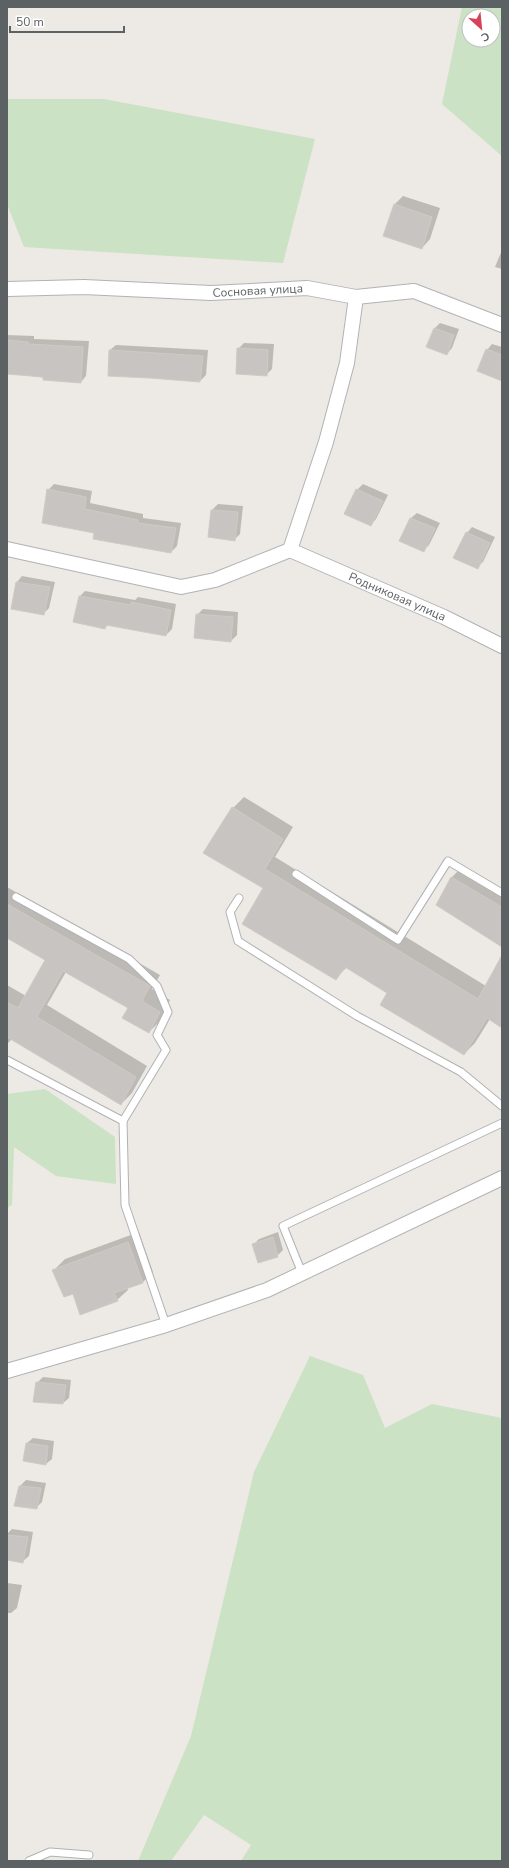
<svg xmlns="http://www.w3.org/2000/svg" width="509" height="1868" viewBox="0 0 509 1868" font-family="'Nunito Sans',sans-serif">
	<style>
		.green { fill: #cbe2c4; fill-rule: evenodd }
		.shadow { fill: #0003 }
		.building { fill: #c8c4c1; stroke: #d1cac3 }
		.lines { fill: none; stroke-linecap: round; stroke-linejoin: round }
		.service-casing { stroke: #b0b3b5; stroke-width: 9 }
		.minor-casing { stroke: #b0b3b5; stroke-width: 16 }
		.service { stroke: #fff; stroke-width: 7 }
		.minor { stroke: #fff; stroke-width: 14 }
		.labels { text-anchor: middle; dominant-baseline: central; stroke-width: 4; stroke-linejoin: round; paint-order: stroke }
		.street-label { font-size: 12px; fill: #5c6163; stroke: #fff }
	</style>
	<rect width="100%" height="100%" fill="#ede9e4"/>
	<!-- green -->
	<g class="green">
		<path d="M462,7H502V156L442,104ZM469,16H493V40H469Z"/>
		<path d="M7,99H104L315,139L283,263L24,247L7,204Z"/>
		<path d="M45,1089L115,1137L116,1184L56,1176L14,1147L12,1205L7,1208V1094Z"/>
		<path d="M310,1356L363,1375L385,1428L432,1404L502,1418V1861H241L251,1845L204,1815L171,1861H138L191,1736L254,1472Z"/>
	</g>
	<!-- shadow -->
	<g class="shadow">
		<path d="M403,196L440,208L430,239L422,248L395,204Z"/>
		<path d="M502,250V269L495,267Z"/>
		<path d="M440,323L459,329L452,348L447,354L435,328Z"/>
		<path d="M7,335L34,336V339L89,341L86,376L81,382L7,373Z"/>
		<path d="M244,343L274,344L272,369L266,375L238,349Z"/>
		<path d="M492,344L502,347V378L487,350Z"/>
		<path d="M116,345L208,350L206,375L200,381L110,350Z"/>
		<path d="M54,484L92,491L90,503L143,514V518L181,523L177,546L171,552L95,532L48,490Z"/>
		<path d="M363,484L388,495L376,519L371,525L357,490Z"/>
		<path d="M218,504L243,506L240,534L235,539L209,536L212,510Z"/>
		<path d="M417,513L440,523L429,545L423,551L401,540L411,518Z"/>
		<path d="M472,527L495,537L483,562L477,567L467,533Z"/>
		<path d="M22,576L55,582L49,608L43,614L17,582Z"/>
		<path d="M85,591L135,600L138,597L176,604L172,629L166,635L109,624L105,628L80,596Z"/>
		<path d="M203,609L238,612L237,635L231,641L197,615Z"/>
		<path d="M244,797L293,827L275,857L486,986L502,958V1027L490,1019L475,1043L464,1054L388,992L347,967L336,978L264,888L233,808Z"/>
		<path d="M463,866L502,889V946L438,905L452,877Z"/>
		<path d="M7,887L160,975L152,989L170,1000L160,1021L149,1032L129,1007L66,972L47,1005L147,1066L132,1093L121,1104L12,1039L7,1044V985L26,996L46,960L7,937Z"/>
		<path d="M139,1232L153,1272L142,1283L127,1288L128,1290L117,1300L74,1292L54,1270L65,1259Z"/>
		<path d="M278,1232L283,1250L277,1256L253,1245L259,1239Z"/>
		<path d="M43,1377L71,1380L69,1398L63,1403L37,1383Z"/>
		<path d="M33,1438L54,1441L52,1459L46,1464L27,1443Z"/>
		<path d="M26,1480L46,1483L42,1502L37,1507L15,1505L20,1486Z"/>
		<path d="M12,1529L33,1532L29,1556L23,1561L7,1559V1534Z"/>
		<path d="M7,1583L22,1585L17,1608L11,1613H7Z"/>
	</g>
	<!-- building -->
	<g class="building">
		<path d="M394,204L432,217L422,249L383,236Z"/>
		<path d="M434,328L454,335L447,355L426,347Z"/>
		<path d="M7,340L28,342V344L83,347L81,383L43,380V377L7,374Z"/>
		<path d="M237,348L268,350L267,376L236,374Z"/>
		<path d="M486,349L502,355V381L477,371Z"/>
		<path d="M109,350L203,356L200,382L150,378L108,376Z"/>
		<path d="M47,489L86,497L85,509L138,520V523L176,528L171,553L93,539L94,533L42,523Z"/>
		<path d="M356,489L383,501L371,526L344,514Z"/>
		<path d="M211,510L238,512L235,541L208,537Z"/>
		<path d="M410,518L435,528L424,552L399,541Z"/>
		<path d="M466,532L490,543L478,569L453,558Z"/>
		<path d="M16,582L50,587L44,615L11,609Z"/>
		<path d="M79,596L131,605V602L171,610L166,636L106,625L105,629L73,622Z"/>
		<path d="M196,614L233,617L231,642L194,638Z"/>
		<path d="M232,807L283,839L265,869L478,999L502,955V1028L487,1018L464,1055L380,1005L387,993L345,967L336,980L242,924L263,888L203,853Z"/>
		<path d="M451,877L502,907V947L436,905Z"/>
		<path d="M7,904L150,986L142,1001L160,1012L149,1033L122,1018L128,1008L63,971L37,1017L136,1077L121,1105L7,1037V1002L18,1008L45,960L7,938Z"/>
		<path d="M273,1237L278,1257L258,1263L252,1244Z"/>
		<path d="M128,1242L143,1283L114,1293L118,1301L80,1315L73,1294L64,1297L52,1270Z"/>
		<path d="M36,1382L66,1385L63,1404L33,1402Z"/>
		<path d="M26,1443L48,1446L46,1465L23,1461Z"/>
		<path d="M19,1486L41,1488L37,1509L14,1506Z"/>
		<path d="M7,1535L28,1537L23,1563L7,1560Z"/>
	</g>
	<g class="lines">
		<defs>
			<g id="service">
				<path d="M296,874L398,940L448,861L502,893"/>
				<path d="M16,897L129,959L157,986L168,1012L157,1035L166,1050L123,1121"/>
				<path d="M239,898L230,912L238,941L357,1016L461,1072L502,1106"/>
				<path d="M7,1060L123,1121L125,1205L166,1325"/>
				<path d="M302,1273L283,1226L502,1123"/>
				<path d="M29,1861L50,1852L89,1855"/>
			</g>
			<g id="minor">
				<path id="s1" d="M7,289L84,287L211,293L307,288L356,297L414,291L502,325"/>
				<path d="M7,549L181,587L215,580L290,550"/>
				<path d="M290,550L326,442L347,363L356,297"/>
				<path id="s2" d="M290,550L444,617L502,646"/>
				<path d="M7,1371L166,1325L267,1290L502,1178"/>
			</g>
		</defs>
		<!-- service casing -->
		<use href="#service" class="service-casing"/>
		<!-- minor casing -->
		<use href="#minor" class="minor-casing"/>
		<!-- service -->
		<use href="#service" class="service"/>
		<!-- minor -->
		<use href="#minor" class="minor"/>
	</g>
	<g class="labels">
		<!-- street labels -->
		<g class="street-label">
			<text stroke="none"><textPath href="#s1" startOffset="251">Сосновая улица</textPath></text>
			<text stroke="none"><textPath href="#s2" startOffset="117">Родниковая улица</textPath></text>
		</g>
	</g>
	<!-- border -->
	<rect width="509" height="1868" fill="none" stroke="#5c6163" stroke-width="16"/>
	<!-- north arrow -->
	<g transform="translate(481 28) rotate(153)"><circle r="19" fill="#ffffff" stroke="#bec0c1"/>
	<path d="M0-3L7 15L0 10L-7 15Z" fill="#d54259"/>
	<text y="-6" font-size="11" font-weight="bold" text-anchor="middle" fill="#5c6163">С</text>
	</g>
	<!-- scale -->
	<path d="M10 26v6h114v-6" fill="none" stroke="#5c6163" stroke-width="2"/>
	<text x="16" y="26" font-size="12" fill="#5c6163" stroke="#ffffff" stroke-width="3" paint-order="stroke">50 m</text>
</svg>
